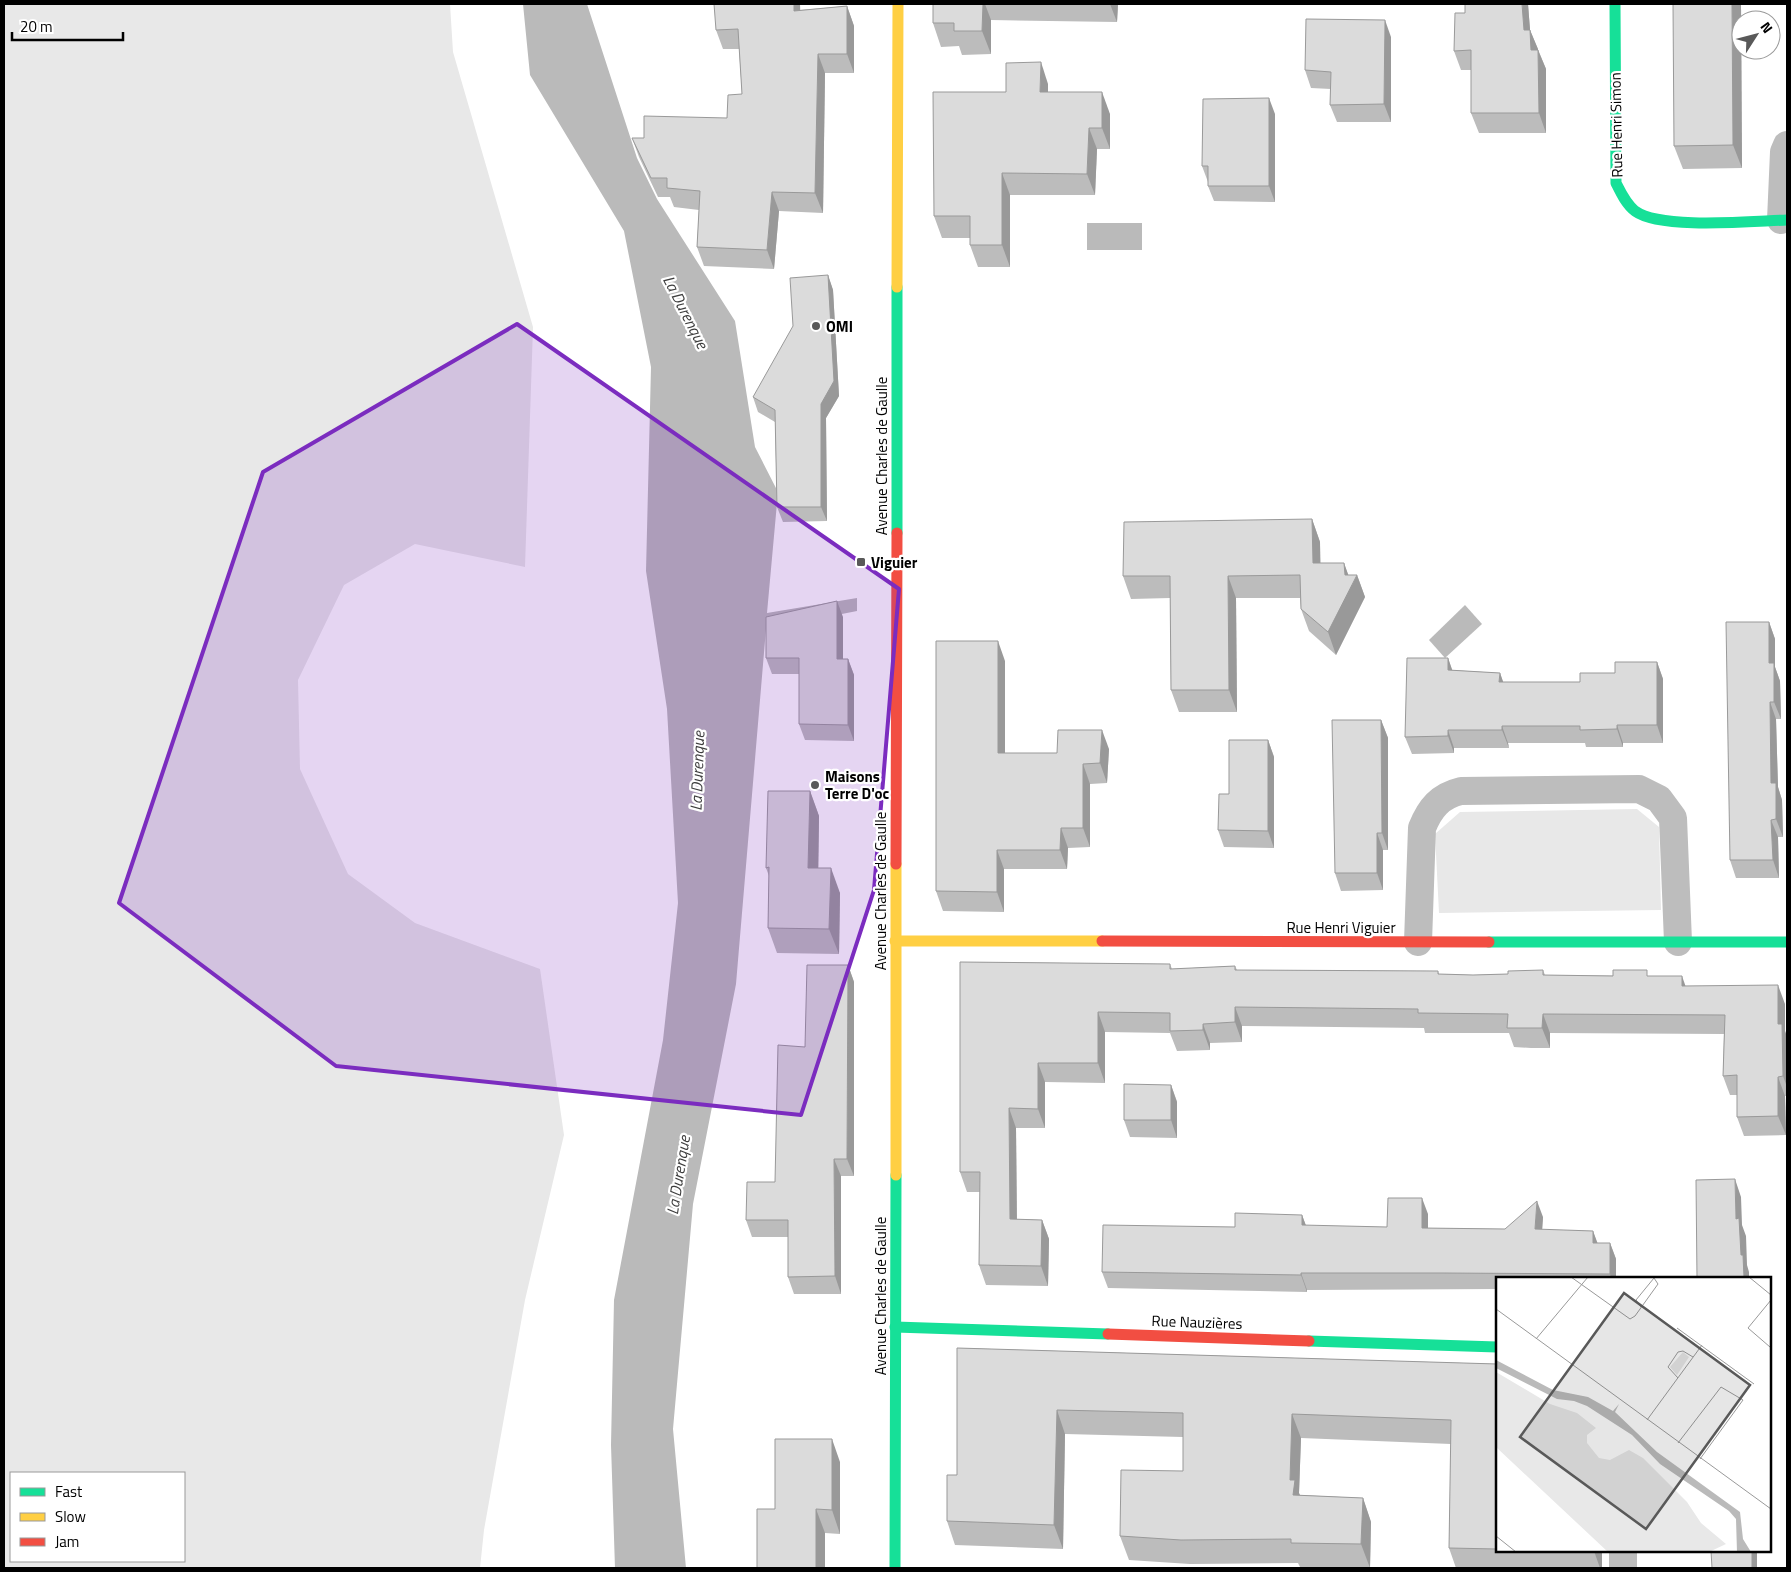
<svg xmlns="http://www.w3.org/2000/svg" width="1791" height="1572" viewBox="0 0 1791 1572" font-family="'Titillium Web',sans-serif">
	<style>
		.green { fill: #e8e8e8; fill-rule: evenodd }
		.water { fill: #bababa }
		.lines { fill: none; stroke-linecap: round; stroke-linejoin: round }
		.street { stroke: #bdbdbd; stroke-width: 28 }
		.fast { stroke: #16e098; stroke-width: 11 }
		.slow { stroke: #ffcf43; stroke-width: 11 }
		.jam { stroke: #f24e42; stroke-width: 11 }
		.wall { fill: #bcbcbc }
		.shaded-wall { fill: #999 }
		.building { fill: #dbdbdb; stroke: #999 }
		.marked { fill: #7b2cbf; fill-opacity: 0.2; stroke: #7b2cbf; stroke-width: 4; stroke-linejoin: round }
		.poi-dot { fill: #595959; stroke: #fff; stroke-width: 2 }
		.labels { text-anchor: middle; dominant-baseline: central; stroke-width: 4.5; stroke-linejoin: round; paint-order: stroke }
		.street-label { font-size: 15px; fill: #000; stroke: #fff }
		.poi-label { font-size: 15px; font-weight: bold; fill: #000; stroke: #fff; text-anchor: start }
		.water-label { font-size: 16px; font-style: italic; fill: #3d3d3d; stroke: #fff }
		.inset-road { fill: none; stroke: #999; stroke-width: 1 }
		.view { fill: #595959; fill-opacity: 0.15; stroke: #595959; stroke-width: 2.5 }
		.inset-edge { fill: none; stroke: #000; stroke-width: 2.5 }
	</style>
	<rect width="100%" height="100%" fill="#fff"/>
	<!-- green -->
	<g class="green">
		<path d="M4,4H450L453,52L533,327L525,567L415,544L344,585L298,680L300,769L348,874L415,923L540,969L564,1135L525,1300L484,1530L480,1568H4ZM11,1473H184V1561H11Z"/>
		<path d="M1637,809L1659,827L1661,910L1439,913L1435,834L1460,812Z"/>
	</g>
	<!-- water -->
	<g class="water">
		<path d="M523,4H587L637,158L657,199L735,321L755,447L778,492L767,613L857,598V611L766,629L736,984L693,1204L673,1429L686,1568H615L611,1445L614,1300L663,1040L678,903L667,709L646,571L651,367L624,231L530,75Z"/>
		<rect x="1087" y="223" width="55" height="27"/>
		<path d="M1465,605L1482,624L1445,658L1429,640Z"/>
	</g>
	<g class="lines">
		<!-- street -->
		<g class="street">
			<path d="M1781,220L1784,152L1787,145"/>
			<path d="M1418,942L1422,828C1430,808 1440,796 1461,791L1639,789L1659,799L1673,818L1678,942"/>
			<path d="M1623,1551V1568"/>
		</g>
		<!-- fast -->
		<g class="fast">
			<path d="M1615,4L1616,183C1621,193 1626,204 1635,211C1661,230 1753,221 1787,220"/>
			<path d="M897,533V287"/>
			<path d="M1489,942H1787"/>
			<path d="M895,1327L1108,1334"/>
			<path d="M1309,1341L1497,1347"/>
			<path d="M895,1568L896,1175"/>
		</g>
		<!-- slow -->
		<g class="slow">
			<path d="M897,287L898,4"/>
			<path d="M895,941H1102"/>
			<path d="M896,1175V864"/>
		</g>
		<!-- jam -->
		<g class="jam">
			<path d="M896,864L897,533"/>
			<path d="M1102,941L1489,942"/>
			<path d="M1108,1334L1309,1341"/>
		</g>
	</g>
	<!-- wall -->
	<g class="wall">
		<path d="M800,4V10L847,6L854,26V73H825L823,213L779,211L774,269L704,266L697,247L699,210L674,207L670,197H658L639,157L632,138H644L727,118L742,94L739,49H723L716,30Z"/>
		<path d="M933,4H1118L1117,22L991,20V54L962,55L959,46L941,47L933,23Z"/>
		<path d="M1528,4L1530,30L1546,69V133H1479L1471,113V70H1461L1454,51Z"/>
		<path d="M1741,4L1742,168L1683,169L1674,146Z"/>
		<path d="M1391,37V122H1337L1330,105L1331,89L1311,88L1305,70Z"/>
		<path d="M1048,84V92L1110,114V149H1097L1095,195H1010V267H978L970,245V238H942L934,216L1006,92Z"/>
		<path d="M1275,114V202L1214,201L1208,186V182L1202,166Z"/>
		<path d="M828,275L833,290L839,396L826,418L827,521L783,522L777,507L775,422L758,412L753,397Z"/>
		<path d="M1312,519L1320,542V563H1344L1348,575H1357L1365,597L1336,655L1309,631L1301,609L1300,598H1236L1237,712H1179L1171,690L1170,598L1131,599L1123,576Z"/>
		<path d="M843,617V659H848L854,675V741L805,740L799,724V674H772L766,658Z"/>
		<path d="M1769,622L1775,639V667L1780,681L1781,719H1776L1778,787L1782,800L1783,837H1778L1779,878H1736L1730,860Z"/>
		<path d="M1448,658L1452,670L1500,673L1503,682H1580L1657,662L1663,679V743H1623V747H1586L1585,743H1508L1509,748H1454V753L1412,754L1405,737Z"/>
		<path d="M1005,661V753H1057L1109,749L1107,783L1090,784V847L1068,848L1067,869H1004V912L943,911L936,891Z"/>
		<path d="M1381,720L1388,738V850H1383V890L1341,891L1335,873Z"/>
		<path d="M1268,740L1274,757V848L1224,847L1218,830L1229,794Z"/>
		<path d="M810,791L819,816L818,868L840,893L839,954L777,953L768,928L769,876L766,868Z"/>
		<path d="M960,962L1170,964L1172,969L1235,966L1237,970L1438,971L1439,974L1473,975L1508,974L1543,970L1545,975L1649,976L1685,986L1785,1004V1031L1787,1037V1096H1785L1786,1135L1744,1136L1737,1117V1095H1730L1723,1076L1724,1034L1550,1033V1048H1531L1514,1047L1509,1033H1425L1424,1028L1242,1026V1042L1210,1043V1050L1177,1051L1170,1033L1105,1032V1083L1045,1082V1128H1016L1017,1219L1042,1220L1049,1239L1048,1286L986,1285L979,1265L980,1192H967L960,1172Z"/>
		<path d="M848,965L854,982V1176H841V1294H794L788,1277V1237H752L746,1220L775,1182L805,1047Z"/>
		<path d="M1171,1085L1177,1102V1138L1130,1137L1124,1120Z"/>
		<path d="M1428,1214V1228L1505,1229L1543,1217L1542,1230L1593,1231L1597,1243H1610L1616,1259V1278H1497V1289L1307,1290V1292L1108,1288L1102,1272L1235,1227L1302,1215L1306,1226L1387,1227Z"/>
		<path d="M957,1348L1497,1364V1551H1602V1568H1456L1449,1548L1451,1444L1301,1438L1299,1493L1300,1495L1363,1498L1371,1522L1370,1568L1300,1567L1298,1563L1190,1564L1129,1560L1120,1536L1183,1471V1437L1065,1434L1063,1549L955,1545L947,1521L957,1475Z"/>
		<path d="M840,1462V1534L825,1533V1568H757L775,1509Z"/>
	</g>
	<!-- shaded-wall -->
	<g class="shaded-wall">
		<path d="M794,4H800L801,30L794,11Z"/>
		<path d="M983,4H985L991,20V54L982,31Z"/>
		<path d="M1110,4H1118L1117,22Z"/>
		<path d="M1522,4H1528L1531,42L1530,30L1538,49V69L1524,30Z"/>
		<path d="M1732,4H1741L1742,168L1733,145Z"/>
		<path d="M847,6L854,26V73L847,54Z"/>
		<path d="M1385,20L1391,37V122L1384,104Z"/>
		<path d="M1538,50L1546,69V133L1539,113Z"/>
		<path d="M818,54L825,73L823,213L815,193Z"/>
		<path d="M1041,62L1048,84V114L1040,92Z"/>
		<path d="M1102,92L1110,114V149L1102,128Z"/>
		<path d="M1269,98L1275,114V202L1269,186Z"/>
		<path d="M1089,128L1097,149L1095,195L1087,174Z"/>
		<path d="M1002,173L1010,195V267L1002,245Z"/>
		<path d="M772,192L779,211L774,269L767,250Z"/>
		<path d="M828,275L833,290L839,396L826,418L827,521L821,507V404Z"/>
		<path d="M1312,519L1320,542L1321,586L1313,563Z"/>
		<path d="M1344,563L1352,585L1357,575L1365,597L1336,655L1328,632L1345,575Z"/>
		<path d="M1228,576L1236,598L1237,712L1229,690Z"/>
		<path d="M837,601L843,617V675L837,659Z"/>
		<path d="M1769,622L1775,639V667L1780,681L1781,719L1774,702L1769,663Z"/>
		<path d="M998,641L1005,661V773L998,753Z"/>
		<path d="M1448,658L1454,675L1448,670Z"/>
		<path d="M848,659L854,675V741L848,725Z"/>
		<path d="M1657,662L1663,679V743L1657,725Z"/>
		<path d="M1500,673L1506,690L1499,682Z"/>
		<path d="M1770,702L1776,719L1778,787L1782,800L1783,837L1776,819L1771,783Z"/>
		<path d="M1381,720L1388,738V850L1382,833Z"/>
		<path d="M1617,725L1623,743V747L1617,729Z"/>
		<path d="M1502,726L1508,743L1509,748L1502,730Z"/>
		<path d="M1102,730L1109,749L1107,783L1100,763Z"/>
		<path d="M1448,730L1454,748V753L1448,736Z"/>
		<path d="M1268,740L1274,757V848L1268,831Z"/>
		<path d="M1083,764L1090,784V847L1083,828Z"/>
		<path d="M810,791L819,816L818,893L808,868Z"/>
		<path d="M1771,820L1778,837L1779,878L1773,860Z"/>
		<path d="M1061,828L1068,848L1067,869L1060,850Z"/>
		<path d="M1377,833L1383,850V890L1377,873Z"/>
		<path d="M997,850L1004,869V912L997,892Z"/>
		<path d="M831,868L840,893L839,954L829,929Z"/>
		<path d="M848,965L854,982V1176L847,1159Z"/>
		<path d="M1682,976L1689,996L1682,986Z"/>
		<path d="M1778,985L1785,1004V1031L1787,1037V1087L1783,1076L1778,1024Z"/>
		<path d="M1235,1007L1242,1026V1042L1235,1022Z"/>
		<path d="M1098,1012L1105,1032V1083L1098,1063Z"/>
		<path d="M1543,1014L1550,1033V1048L1542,1028Z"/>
		<path d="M1203,1024L1210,1043V1050L1203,1030Z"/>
		<path d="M1038,1063L1045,1082V1128L1038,1109Z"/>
		<path d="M1778,1077L1785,1096L1786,1135L1778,1116Z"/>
		<path d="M1171,1085L1177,1102V1138L1171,1120Z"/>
		<path d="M1009,1108L1016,1128L1017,1238L1010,1219Z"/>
		<path d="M834,1159L841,1176V1294L835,1276Z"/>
		<path d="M1735,1179L1741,1197L1742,1225L1746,1236L1747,1265L1749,1272V1278H1744L1736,1219Z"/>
		<path d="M1422,1198L1428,1214V1244L1422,1228Z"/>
		<path d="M1537,1201L1543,1217L1541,1246L1535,1229Z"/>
		<path d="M1302,1215L1308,1231L1302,1225Z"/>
		<path d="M1042,1220L1049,1239L1048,1286L1041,1266Z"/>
		<path d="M1593,1231L1599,1247L1593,1243Z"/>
		<path d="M1610,1243L1616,1259V1278H1611L1610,1274Z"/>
		<path d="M1301,1273L1307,1290V1292L1301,1275Z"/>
		<path d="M1057,1410L1065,1434L1063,1549L1054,1525Z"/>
		<path d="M1292,1414L1301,1438L1299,1493L1303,1504L1293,1495L1290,1480Z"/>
		<path d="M832,1439L840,1462V1534L832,1510Z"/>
		<path d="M1363,1498L1371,1522L1370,1568L1361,1544Z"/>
		<path d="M816,1509L825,1533V1568H816Z"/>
		<path d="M1594,1551H1602V1568H1600Z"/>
		<rect x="1752" y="1551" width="5" height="17"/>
	</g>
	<!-- building -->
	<g class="building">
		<path d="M714,4H794V11L847,6V54H818L815,193L772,192L767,250L697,247L700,191L667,188V178H651L632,138H644V116L727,118L728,95L742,94L738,29L716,30Z"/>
		<path d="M933,4H983L982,31H954V23H933Z"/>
		<path d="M1465,4H1522L1524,30H1530L1531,50H1538L1539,113H1471V50L1454,51L1455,13H1465Z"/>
		<path d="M1673,4H1732L1733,145L1674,146Z"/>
		<path d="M1306,19L1385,20L1384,104L1330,105L1331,72L1305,70Z"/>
		<path d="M1041,62L1040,92H1102V128H1089L1087,174L1002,173V245H970V216H934L933,92H1006V63Z"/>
		<path d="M1269,98V186H1208V166H1202L1203,99Z"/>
		<path d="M828,275L834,381L821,404V507H777L775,410L753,397L793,326L790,278Z"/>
		<path d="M1312,519L1313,563H1344L1345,575H1357L1328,632L1301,609L1300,575L1228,576L1229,690H1171L1170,576H1123L1124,522Z"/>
		<path d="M837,601V659H848V725L799,724V658H766V617Z"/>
		<path d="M1726,622H1769V663H1774V702H1770L1771,783H1776V819L1771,820L1773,860H1730Z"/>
		<path d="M936,641H998V753H1057L1058,730H1102L1100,763L1083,764V828H1061L1060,850H997V892L936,891Z"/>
		<path d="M1407,658H1448V670L1500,673L1499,682H1580V673H1615V662H1657V725H1617V729L1580,730V726H1502V730H1448V736L1405,737Z"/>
		<path d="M1332,720H1381L1382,833H1377V873H1335Z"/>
		<path d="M1229,740H1268V831L1218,830L1219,794H1229Z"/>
		<path d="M768,791H810L808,868H831L829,929L768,928L769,867L766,868Z"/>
		<path d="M960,962L1170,964V969L1235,966V970L1438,971V974L1473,975L1508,974V971L1543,970V975L1613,976V970H1647V976H1682V986L1778,985V1024H1782L1783,1076L1778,1077V1116L1737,1117V1075L1723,1076L1725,1015L1543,1014L1542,1028H1507L1508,1014L1418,1013V1009L1235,1007V1022L1203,1024V1030L1170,1031V1013L1098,1012V1063H1038V1109L1009,1108L1010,1219L1042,1220L1041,1266L979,1265L980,1172H960Z"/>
		<path d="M807,965H848L847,1159H834L835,1276L788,1277V1220H746L747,1182H775L778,1045L805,1047Z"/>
		<path d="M1124,1084L1171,1085V1120H1124Z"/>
		<path d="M1735,1179L1736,1219L1739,1218L1741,1255H1743L1744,1278H1697L1696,1180Z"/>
		<path d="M1388,1198H1422V1228L1505,1229L1537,1201L1535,1229L1593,1231V1243H1610V1274L1443,1273H1301V1275L1102,1272L1103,1225L1235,1227V1213L1302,1215V1225L1387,1227Z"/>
		<path d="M957,1348L1497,1364V1549L1449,1548L1451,1420L1292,1414L1290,1480H1295L1293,1495L1363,1498L1361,1544L1291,1543V1539L1181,1540L1120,1536L1121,1470L1183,1471V1413L1057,1410L1054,1525L947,1521V1475H957Z"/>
		<path d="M775,1439H832V1510L816,1509V1568H757V1509H775Z"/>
		<path d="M1711,1551H1752V1568H1712Z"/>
	</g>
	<!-- marked area -->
	<path class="marked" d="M517,324L899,589L874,890L801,1115L336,1066L119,903L263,472Z"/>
	<!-- markers -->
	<g class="poi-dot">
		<circle cx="816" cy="326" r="5"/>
		<rect x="856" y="557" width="10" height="10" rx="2.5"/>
		<circle cx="815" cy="785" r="5"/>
	</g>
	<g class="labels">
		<!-- street labels -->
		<g class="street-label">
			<text transform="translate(1616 125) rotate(-91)">Rue Henri Simon</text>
			<text transform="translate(881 456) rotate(-90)">Avenue Charles de Gaulle</text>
			<text transform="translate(880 891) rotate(-90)">Avenue Charles de Gaulle</text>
			<text x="1341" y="927">Rue Henri Viguier</text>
			<text transform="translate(880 1296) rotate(-90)">Avenue Charles de Gaulle</text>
			<text transform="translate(1197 1322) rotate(2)">Rue Nauzières</text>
		</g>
		<!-- poi labels -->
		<g class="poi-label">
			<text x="826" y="326">OMI</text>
			<text x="871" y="562">Viguier</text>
			<text x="825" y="776">Maisons<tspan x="825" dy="17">Terre D'oc</tspan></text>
		</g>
		<!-- water labels -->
		<g class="water-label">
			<text transform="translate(686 312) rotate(63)">La Durenque</text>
			<text transform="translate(697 771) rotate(-88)">La Durenque</text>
			<text transform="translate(678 1175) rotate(-81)">La Durenque</text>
		</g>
	</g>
	<!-- overview -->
	<g transform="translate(1496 1277)">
		<rect width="275" height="275" fill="#fff"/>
		<path d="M187,75L193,80L181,98L174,90ZM0,95L54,127L81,136L100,151L91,158V166L103,181L114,183L133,173L147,181L191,225L205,246L230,267L213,275H112L0,170Z" fill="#e8e8e8"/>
		<path d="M0,83L57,113L92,120L117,134L123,127L119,135L161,175L244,235L247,262L255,275H241L240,242L233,234L164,187L136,158L91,129L78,124L61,122L0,91Z" fill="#bababa"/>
		<path class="inset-road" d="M75,0L134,42L139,39L162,7L158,1L140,23L145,30M253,0L275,18M0,32L275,232M181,51L258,107M40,62L92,0M274,70L252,51L275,23M182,101L172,90L182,75L187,74L197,80M151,143L206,68M182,166L225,110L247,123L204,182M0,259L20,275"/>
		<path class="view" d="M128,16L254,108L150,252L24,160Z"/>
		<rect width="275" height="275" class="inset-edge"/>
	</g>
	<!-- border -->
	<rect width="1791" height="1572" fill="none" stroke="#000000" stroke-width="10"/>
	<!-- legend -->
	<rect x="10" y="1472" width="175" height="90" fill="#ffffff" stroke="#999999"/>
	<rect x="20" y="1488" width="25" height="8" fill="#16e098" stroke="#999999"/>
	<text x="55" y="1497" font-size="15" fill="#000000">Fast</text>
	<rect x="20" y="1513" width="25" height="8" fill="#ffcf43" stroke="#999999"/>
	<text x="55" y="1522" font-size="15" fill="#000000">Slow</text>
	<rect x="20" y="1538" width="25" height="8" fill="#f24e42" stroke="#999999"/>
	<text x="55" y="1547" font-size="15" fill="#000000">Jam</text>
	<!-- north arrow -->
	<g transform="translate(1756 35) rotate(54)"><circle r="24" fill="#ffffff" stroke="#999999"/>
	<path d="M0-4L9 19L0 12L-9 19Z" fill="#595959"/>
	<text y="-8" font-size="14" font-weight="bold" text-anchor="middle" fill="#000000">N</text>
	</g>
	<!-- scale -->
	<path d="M12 32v8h111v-8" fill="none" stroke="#000000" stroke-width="2.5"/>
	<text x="20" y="32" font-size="15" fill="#000000" stroke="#ffffff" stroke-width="4" paint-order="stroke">20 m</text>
</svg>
